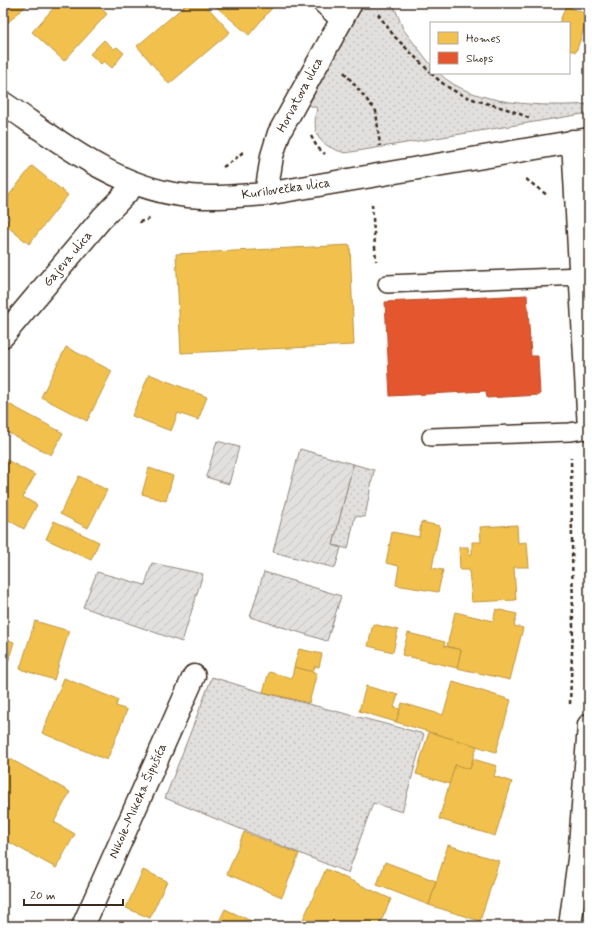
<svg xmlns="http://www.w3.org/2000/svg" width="592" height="929" viewBox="0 0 592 929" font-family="Mynerve,sans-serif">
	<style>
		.grass { fill: url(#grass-dots); stroke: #8e857e }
		.garden { fill: url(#garden-furrows); stroke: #8e857e }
		.homes { fill: #f2c14e; stroke: #bb9440 }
		.shops { fill: #e4572e; stroke: #b14a29 }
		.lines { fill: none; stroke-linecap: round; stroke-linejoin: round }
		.service-casing { stroke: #3b2a1e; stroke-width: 20 }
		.minor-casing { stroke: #3b2a1e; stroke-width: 25 }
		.path { stroke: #3b2a1e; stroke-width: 2.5; stroke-dasharray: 4 3; stroke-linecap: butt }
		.service { stroke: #fff; stroke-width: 17 }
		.minor { stroke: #fff; stroke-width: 22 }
		.labels { text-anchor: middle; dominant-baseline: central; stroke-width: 4; stroke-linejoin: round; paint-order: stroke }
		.street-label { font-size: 13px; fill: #3b2a1e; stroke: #fff }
	</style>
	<defs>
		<pattern id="grass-dots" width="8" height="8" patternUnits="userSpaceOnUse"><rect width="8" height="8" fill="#e2e0de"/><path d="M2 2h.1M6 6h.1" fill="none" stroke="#c3c0be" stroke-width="1.8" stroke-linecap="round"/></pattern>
		<pattern id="garden-furrows" width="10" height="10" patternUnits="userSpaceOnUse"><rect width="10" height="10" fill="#e2e0de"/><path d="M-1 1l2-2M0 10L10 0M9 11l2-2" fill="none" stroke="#c3c0be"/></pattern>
	</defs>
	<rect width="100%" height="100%" fill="#fff"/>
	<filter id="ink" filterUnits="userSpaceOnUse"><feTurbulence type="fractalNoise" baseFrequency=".025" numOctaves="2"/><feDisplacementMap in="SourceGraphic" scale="8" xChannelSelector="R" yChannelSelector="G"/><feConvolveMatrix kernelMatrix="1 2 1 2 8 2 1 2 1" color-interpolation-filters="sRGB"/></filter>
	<g filter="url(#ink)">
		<!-- grass -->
		<g class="grass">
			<path d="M365,3H393L403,29L431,65V73H439C472,106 546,107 589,104V113L345,153C319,145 311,136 317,108L309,105L324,73Z"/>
			<path d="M353,464L374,470L365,517L355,516L348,549L333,545Z"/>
			<path d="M212,677L258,691L424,734L402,812L373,803L348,873L165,798Z"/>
		</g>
		<!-- garden -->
		<g class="garden">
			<path d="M217,441L239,447L229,484L206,477Z"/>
			<path d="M300,449L353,464L333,545L341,548L335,568L273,552Z"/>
			<path d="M152,563L203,574L182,642L83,607L97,572L145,585Z"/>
			<path d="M264,572L341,596L327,641L250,617Z"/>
		</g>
		<!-- homes -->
		<g class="homes">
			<path d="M3,3H29L3,27Z"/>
			<path d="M58,3H96L107,14L64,61L32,32Z"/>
			<path d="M188,3H204L230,32L169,84L137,46Z"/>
			<path d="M212,3H276L249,35Z"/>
			<path d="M566,6L589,15L576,52L569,50V23H559Z"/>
			<path d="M104,40L114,49L117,47L124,53L112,68L104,61L101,64L90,54Z"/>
			<path d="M32,166L68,195L29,244L4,224L10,218L3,213V203Z"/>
			<path d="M350,245L354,345L181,353L176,254Z"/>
			<path d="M66,347L112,371L87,421L41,397Z"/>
			<path d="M149,374L207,397L198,420L178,413L171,431L132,416Z"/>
			<path d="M3,401L63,433L51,455L3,430Z"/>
			<path d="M3,458L35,475L23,497L37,505L24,529L3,517Z"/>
			<path d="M149,468L173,476L166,501L142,494Z"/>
			<path d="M79,476L107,490L88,528L60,514Z"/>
			<path d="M54,521L99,542L91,560L46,539Z"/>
			<path d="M421,522L440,526L432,568L443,570L438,592L396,585L399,566L386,563L392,532L419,537Z"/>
			<path d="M517,525L518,543L527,542L529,567H514L516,600L472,602L469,570H460L459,547H468L469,554H472V542H481L480,527Z"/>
			<path d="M496,609L517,614L514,626L523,628L510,680L457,668L461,650L447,646L455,612L493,621Z"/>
			<path d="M35,621L69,631L54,680L20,669Z"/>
			<path d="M373,624L398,630L393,652L368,646Z"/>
			<path d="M408,633L445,642L444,646L461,650L457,668L402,655Z"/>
			<path d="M3,638L14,642L3,679Z"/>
			<path d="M299,649L322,654L319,667L315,666L313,672L294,667Z"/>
			<path d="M294,667L317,673L309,703L263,692L269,672L292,678Z"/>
			<path d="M64,678L118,700L116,706L127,710L107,760L42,733Z"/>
			<path d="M453,682L511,700L496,752L396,722L402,703L443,715Z"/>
			<path d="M366,686L398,695L394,707L400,709L396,722L359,711Z"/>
			<path d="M429,732L477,746L470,769L455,765L450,784L416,774Z"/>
			<path d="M3,755L70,792L54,822L75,834L56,868L3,839Z"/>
			<path d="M473,759L497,766L494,776L512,782L495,836L439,819L455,765L470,769Z"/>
			<path d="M244,832L299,854L282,897L227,874Z"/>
			<path d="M448,845L499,861L480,921L429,905Z"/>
			<path d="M385,862L436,881L429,905L377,885Z"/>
			<path d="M326,869L391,899L379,926H300Z"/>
			<path d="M143,870L167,881L150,918L126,908Z"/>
			<path d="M225,909L262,926H217Z"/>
		</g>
		<!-- shops -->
		<path class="shops" d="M527,295L531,356H538L540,395L487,398L486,391L390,396L385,302Z"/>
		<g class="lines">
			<defs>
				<g id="service">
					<path d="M321,3L340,21"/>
					<path d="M387,284L581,276"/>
					<path d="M431,437L570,432L589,429"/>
				</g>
				<g id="minor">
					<path d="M3,103C58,140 113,186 181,195C209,199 238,196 266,194L589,139"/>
					<path d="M573,141L589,429"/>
					<path d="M266,194L272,156L279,133L351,3"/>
					<path d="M3,336L102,218L135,184"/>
					<path d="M83,926L194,676"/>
					<path d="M570,926L579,859L589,725"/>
				</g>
			</defs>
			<!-- service casing -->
			<use href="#service" class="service-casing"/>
			<!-- minor casing -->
			<use href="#minor" class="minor-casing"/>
			<!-- path -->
			<g class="path">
				<path d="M378,14L394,36L431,73"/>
				<path d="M344,72L376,111L380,146"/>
				<path d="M431,73C440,82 452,91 465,96C486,105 509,107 530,119"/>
				<path d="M311,136L317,147L325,154"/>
				<path d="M223,167L234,160L243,152"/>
				<path d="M526,179L547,195"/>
				<path d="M372,204L376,261"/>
				<path d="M139,222L150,219"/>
				<path d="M570,704L573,627L571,457"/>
			</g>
			<!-- service -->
			<use href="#service" class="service"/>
			<!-- minor -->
			<use href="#minor" class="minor"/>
		</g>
	</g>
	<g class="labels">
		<!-- street labels -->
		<g class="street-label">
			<text transform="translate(300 95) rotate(-62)">Horvatova ulica</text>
			<text transform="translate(286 189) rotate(-8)">Kurilovečka ulica</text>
			<text transform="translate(68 259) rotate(-50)">Gajeva ulica</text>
			<text transform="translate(138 801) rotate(-66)">Nikole-Mikeka Šipušića</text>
		</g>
	</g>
	<!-- margin -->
	<rect width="592" height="929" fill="none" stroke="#fff" stroke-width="16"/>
	<rect x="8" y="8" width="576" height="913" fill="none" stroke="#3b2a1e" stroke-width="1.5" filter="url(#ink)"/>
	<!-- legend -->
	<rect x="430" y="22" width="140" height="52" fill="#ffffff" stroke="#b1aaa5"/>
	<rect x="438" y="32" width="20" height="12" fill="#f2c14e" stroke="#b1aaa5"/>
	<text x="466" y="42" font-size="12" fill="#3b2a1e">Homes</text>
	<rect x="438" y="52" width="20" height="12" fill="#e4572e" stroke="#b1aaa5"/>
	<text x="466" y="62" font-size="12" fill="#3b2a1e">Shops</text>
	<!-- scale -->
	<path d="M24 899v6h99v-6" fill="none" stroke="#3b2a1e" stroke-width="2"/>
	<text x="30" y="899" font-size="12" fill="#3b2a1e" stroke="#ffffff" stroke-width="3" paint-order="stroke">20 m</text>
</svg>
